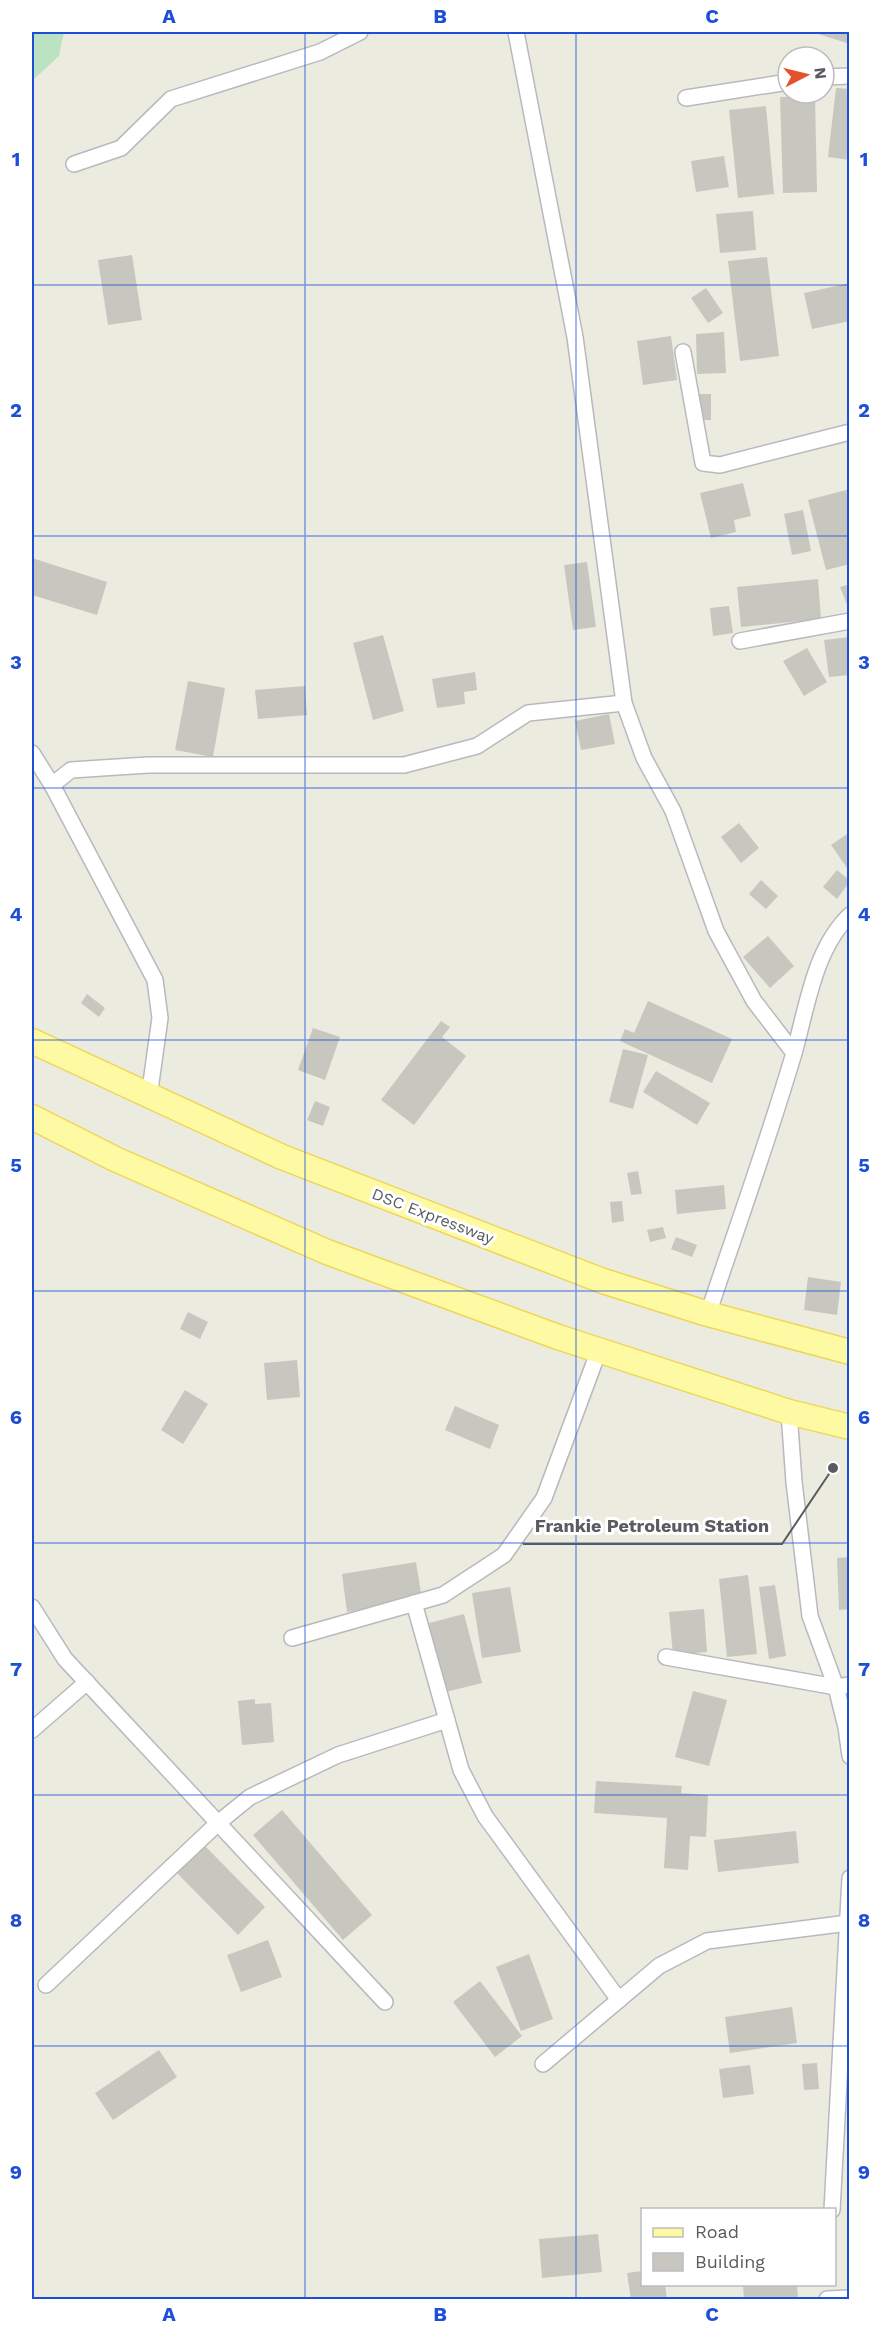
<svg xmlns="http://www.w3.org/2000/svg" width="881" height="2331" viewBox="0 0 881 2331" font-family="'Work Sans',sans-serif">
	<style>
		.green { fill: #bce3c1 }
		.building { fill: #c8c7bf }
		.lines { fill: none; stroke-linecap: round; stroke-linejoin: round }
		.minor-casing { stroke: #b8b9bf; stroke-width: 18 }
		.primary-casing { stroke: #eed657; stroke-width: 27 }
		.minor { stroke: #fff; stroke-width: 15 }
		.primary { stroke: #fdfaa3; stroke-width: 24 }
		.grid { fill: none; stroke: #1d4ed8; stroke-width: 1.5; stroke-opacity: 0.55 }
		.labels { text-anchor: middle; dominant-baseline: central; stroke-width: 6; stroke-linejoin: round; paint-order: stroke }
		.street-label { font-size: 16px; fill: #595b61; stroke: #fff }
		.leader { fill: none; stroke: #595b61; stroke-width: 2 }
		.callout-dot { fill: #595b61; stroke: #fff; stroke-width: 2 }
		.callout-label { font-size: 18px; text-anchor: middle; font-weight: bold; fill: #595b61; stroke: #fff; stroke-width: 6; stroke-linejoin: round; paint-order: stroke }
		.neatline { fill: none; stroke: #1d4ed8; stroke-width: 2 }
		.grid-label { font-size: 20px; text-anchor: middle; font-weight: bold; fill: #1d4ed8 }
	</style>
	<rect width="100%" height="100%" fill="#ecebe0"/>
	<!-- green -->
	<path class="green" d="M32,32H64L59,56L32,81Z"/>
	<!-- building -->
	<g class="building">
		<path d="M812,32H850V44Z"/>
		<path d="M836,88L850,89V160L828,157Z"/>
		<path d="M815,96L817,192L783,193L780,97Z"/>
		<path d="M766,106L774,194L738,198L729,110Z"/>
		<path d="M724,156L729,187L696,192L691,161Z"/>
		<path d="M753,211L756,250L720,253L716,214Z"/>
		<path d="M132,255L142,320L108,325L98,260Z"/>
		<path d="M767,257L779,356L740,361L728,261Z"/>
		<path d="M850,283V321L812,329L804,293Z"/>
		<path d="M706,288L723,313L708,323L691,298Z"/>
		<path d="M724,332L726,373L697,374L696,334Z"/>
		<path d="M671,336L677,380L643,385L637,341Z"/>
		<path d="M698,394H711V420H697Z"/>
		<path d="M743,483L751,516L734,520L736,532L711,538L700,493Z"/>
		<path d="M850,489V564L826,570L808,500Z"/>
		<path d="M803,510L811,551L792,555L784,514Z"/>
		<path d="M32,558L107,582L97,615L32,595Z"/>
		<path d="M587,562L596,627L573,630L564,565Z"/>
		<path d="M818,579L821,619L741,627L737,587Z"/>
		<path d="M850,584V610H849L840,587Z"/>
		<path d="M729,606L733,633L713,636L710,608Z"/>
		<path d="M383,635L404,711L373,720L353,643Z"/>
		<path d="M850,637V675L829,677L824,640Z"/>
		<path d="M807,648L827,682L804,696L783,661Z"/>
		<path d="M475,672L477,690L464,692L465,704L437,708L432,679Z"/>
		<path d="M188,681L225,688L213,757L175,750Z"/>
		<path d="M305,686L307,715L258,719L255,690Z"/>
		<path d="M609,714L615,744L581,750L575,721Z"/>
		<path d="M739,823L759,848L741,863L721,837Z"/>
		<path d="M850,832V866L847,868L831,845Z"/>
		<path d="M837,870L850,881L837,899L823,887Z"/>
		<path d="M761,880L778,896L766,909L749,894Z"/>
		<path d="M768,936L794,966L770,988L743,957Z"/>
		<path d="M87,994L105,1008L99,1017L81,1003Z"/>
		<path d="M648,1001L732,1039L712,1083L620,1041L625,1029L634,1033Z"/>
		<path d="M441,1021L450,1027L442,1037L466,1056L414,1125L381,1100Z"/>
		<path d="M313,1028L340,1037L325,1080L298,1070Z"/>
		<path d="M623,1049L648,1055L633,1109L609,1102Z"/>
		<path d="M656,1071L710,1103L697,1125L643,1092Z"/>
		<path d="M315,1101L330,1107L323,1126L307,1120Z"/>
		<path d="M638,1171L642,1194L631,1195L627,1173Z"/>
		<path d="M724,1185L726,1209L677,1214L675,1190Z"/>
		<path d="M622,1201L624,1221L612,1223L610,1202Z"/>
		<path d="M663,1227L666,1238L650,1242L647,1230Z"/>
		<path d="M676,1237L697,1245L692,1257L671,1249Z"/>
		<path d="M808,1277L841,1282L837,1315L804,1310Z"/>
		<path d="M188,1312L208,1322L200,1339L180,1329Z"/>
		<path d="M297,1360L300,1397L267,1400L264,1363Z"/>
		<path d="M185,1390L208,1404L183,1444L161,1430Z"/>
		<path d="M455,1406L499,1425L490,1449L445,1430Z"/>
		<path d="M850,1557V1609L839,1610L837,1558Z"/>
		<path d="M416,1562L422,1599L347,1612L342,1574Z"/>
		<path d="M748,1575L757,1654L727,1657L719,1579Z"/>
		<path d="M775,1585L786,1656L769,1659L759,1587Z"/>
		<path d="M510,1587L521,1652L482,1658L472,1593Z"/>
		<path d="M704,1609L707,1652L673,1655L669,1612Z"/>
		<path d="M464,1614L482,1683L446,1692L429,1623Z"/>
		<path d="M693,1691L727,1700L709,1766L675,1757Z"/>
		<path d="M255,1699V1704L271,1703L274,1742L242,1745L238,1701Z"/>
		<path d="M596,1781L682,1786L681,1793L708,1795L706,1837L690,1836L688,1870L664,1868L667,1818L594,1813Z"/>
		<path d="M282,1810L372,1915L343,1940L253,1835Z"/>
		<path d="M796,1831L799,1863L718,1872L714,1840Z"/>
		<path d="M204,1845L265,1907L238,1935L176,1872Z"/>
		<path d="M268,1940L282,1977L241,1992L227,1955Z"/>
		<path d="M529,1954L553,2019L521,2031L496,1967Z"/>
		<path d="M480,1981L522,2036L495,2057L453,2002Z"/>
		<path d="M792,2007L797,2043L730,2053L725,2017Z"/>
		<path d="M159,2050L177,2077L113,2120L95,2093Z"/>
		<path d="M817,2063L819,2089L804,2090L802,2064Z"/>
		<path d="M750,2065L754,2094L723,2098L719,2069Z"/>
		<path d="M598,2234L602,2272L542,2278L539,2239Z"/>
		<path d="M642,2271V2284H665L667,2300H631L627,2273Z"/>
		<path d="M743,2284H797L798,2300H744Z"/>
	</g>
	<g class="lines">
		<defs>
			<g id="minor">
				<path d="M516,32L575,337L624,703L644,758L673,811L716,931L754,1001L794,1053"/>
				<path d="M824,77L850,76"/>
				<path d="M686,98L788,82"/>
				<path d="M74,164L121,148L171,99L320,52L360,32"/>
				<path d="M683,352L703,463L720,465L850,432"/>
				<path d="M740,641L850,621"/>
				<path d="M32,753L52,785L155,980L160,1018L149,1097"/>
				<path d="M52,785L71,770L148,765H404L477,746L528,713L624,703"/>
				<path d="M708,1314C737,1227 768,1141 794,1053C807,1008 814,949 850,915"/>
				<path d="M789,1412L794,1482L810,1616L836,1687L846,1727L850,1756"/>
				<path d="M414,1603L461,1770L485,1816L619,2000"/>
				<path d="M32,1607L65,1659L385,2002"/>
				<path d="M292,1638L443,1595L504,1555L544,1498L599,1350"/>
				<path d="M666,1657L836,1687L850,1685"/>
				<path d="M32,1730L87,1682"/>
				<path d="M46,1985L218,1823L250,1797L338,1755L447,1720"/>
				<path d="M543,2064L659,1966L707,1941L848,1923"/>
				<path d="M832,2210L850,1878"/>
				<path d="M827,2299L850,2298"/>
			</g>
			<g id="primary">
				<path d="M32,1041L282,1157L525,1251L603,1281L708,1314L850,1352"/>
				<path d="M32,1117L115,1159L327,1252L558,1337L789,1412L850,1427"/>
			</g>
		</defs>
		<!-- minor casing -->
		<use href="#minor" class="minor-casing"/>
		<!-- primary casing -->
		<use href="#primary" class="primary-casing"/>
		<!-- minor -->
		<use href="#minor" class="minor"/>
		<!-- primary -->
		<use href="#primary" class="primary"/>
	</g>
	<!-- grid -->
	<path class="grid" d="M305,32V2300M576,32V2300M32,285H850M32,536H850M32,788H850M32,1040H850M32,1291H850M32,1543H850M32,1795H850M32,2046H850"/>
	<g class="labels">
		<!-- street labels -->
		<g class="street-label">
			<text transform="translate(433 1216) rotate(21)">DSC Expressway</text>
		</g>
	</g>
	<!-- callouts -->
	<path class="leader" d="M833 1468L782 1544H523"/>
	<circle class="callout-dot" cx="833" cy="1468" r="6"/>
	<g class="callout-label">
		<text x="652" y="1532">Frankie Petroleum Station</text>
	</g>
	<!-- border -->
	<rect width="881" height="2331" fill="none" stroke="#ffffff" stroke-width="66"/>
	<!-- legend -->
	<rect x="641" y="2208" width="195" height="78" fill="#ffffff" stroke="#bdbdc0" stroke-width="1.5"/>
	<rect x="653" y="2228" width="30" height="9" fill="#fdfaa3" stroke="#bdbdc0" stroke-width="1.5"/>
	<text x="695" y="2238" font-size="18" fill="#595b61">Road</text>
	<rect x="653" y="2253" width="30" height="18" fill="#c8c7bf" stroke="#bdbdc0" stroke-width="1.5"/>
	<text x="695" y="2268" font-size="18" fill="#595b61">Building</text>
	<!-- north arrow -->
	<g transform="translate(806 75) rotate(83)"><circle r="28" fill="#ffffff" stroke="#bdbdc0" stroke-width="1.5"/>
	<path d="M0-4.5L10 22L0 15L-10 22Z" fill="#e5512c"/>
	<text y="-9" font-size="16" font-weight="bold" text-anchor="middle" fill="#595b61">N</text>
	</g>
	<rect x="33" y="33" width="815" height="2265" class="neatline"/>
	<g class="grid-label">
		<text x="169" y="23">A</text>
		<text x="440" y="23">B</text>
		<text x="712" y="23">C</text>
		<text x="16" y="166">1</text>
		<text x="864" y="166">1</text>
		<text x="16" y="417">2</text>
		<text x="864" y="417">2</text>
		<text x="16" y="669">3</text>
		<text x="864" y="669">3</text>
		<text x="16" y="921">4</text>
		<text x="864" y="921">4</text>
		<text x="16" y="1172">5</text>
		<text x="864" y="1172">5</text>
		<text x="16" y="1424">6</text>
		<text x="864" y="1424">6</text>
		<text x="16" y="1676">7</text>
		<text x="864" y="1676">7</text>
		<text x="16" y="1927">8</text>
		<text x="864" y="1927">8</text>
		<text x="16" y="2179">9</text>
		<text x="864" y="2179">9</text>
		<text x="169" y="2321">A</text>
		<text x="440" y="2321">B</text>
		<text x="712" y="2321">C</text>
	</g>
</svg>
